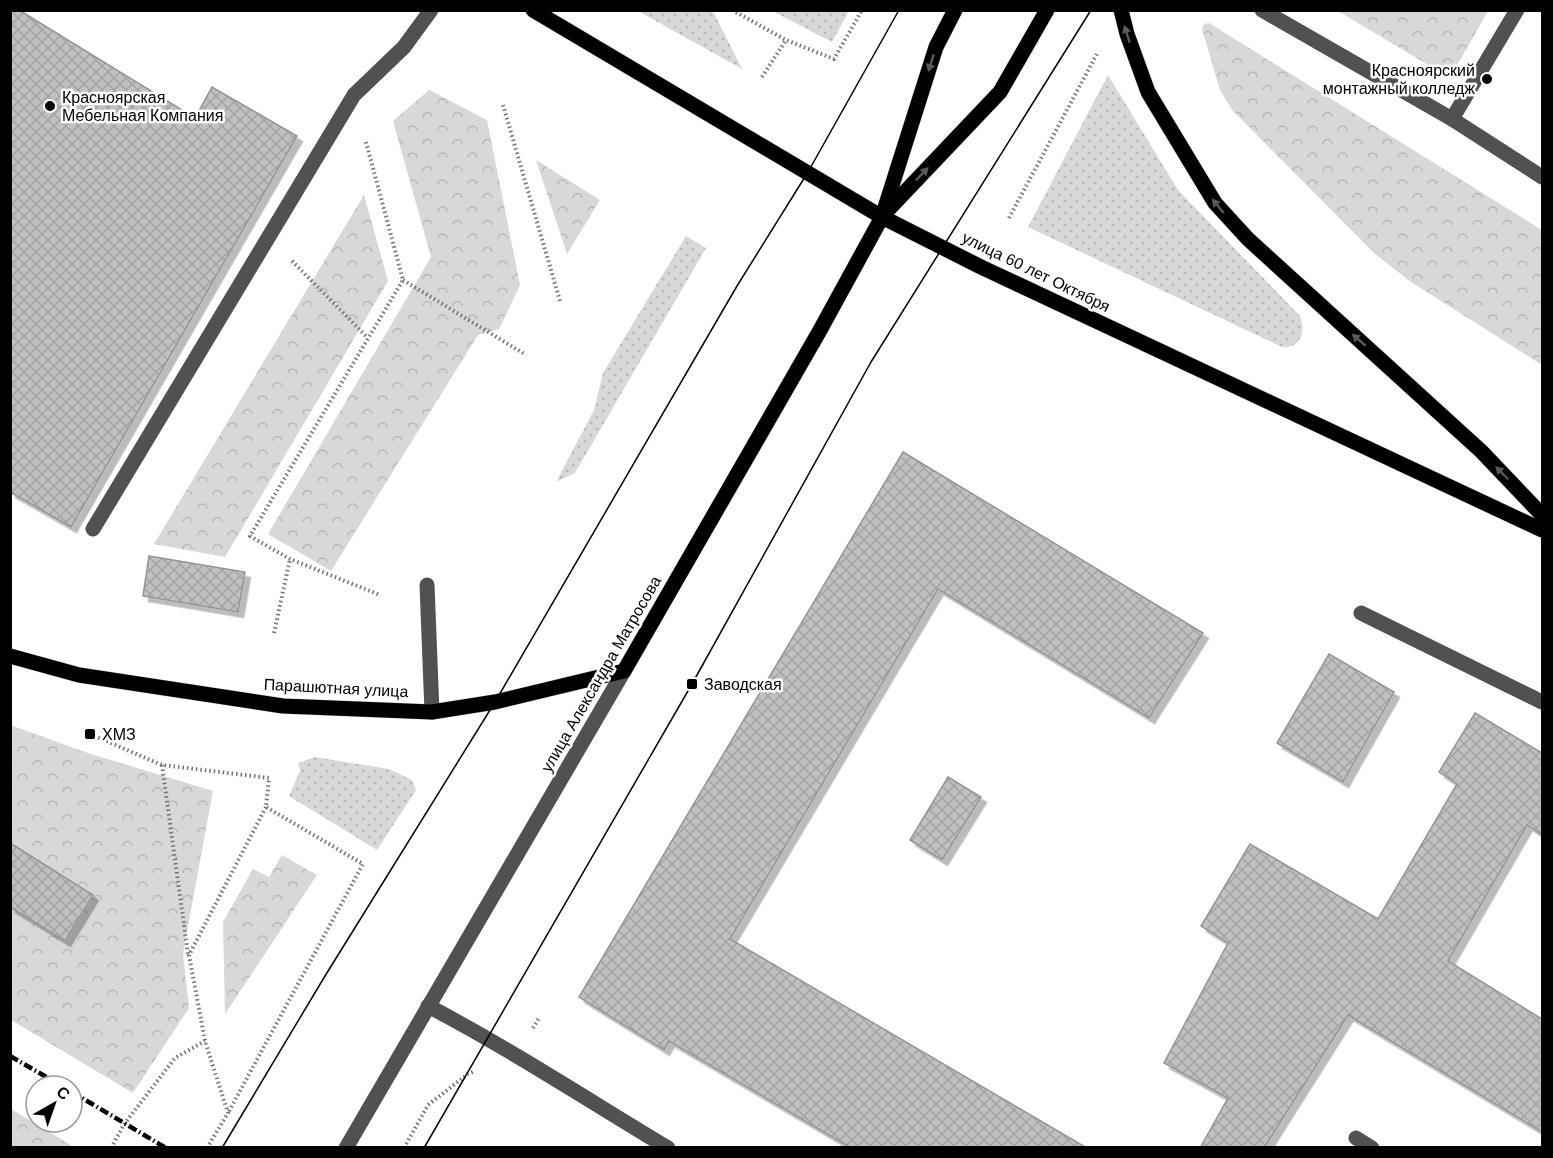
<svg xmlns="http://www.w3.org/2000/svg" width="1553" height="1158" viewBox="0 0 1553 1158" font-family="Helvetica,sans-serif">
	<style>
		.grass { fill: url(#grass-dots) }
		.forest { fill: url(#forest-crowns) }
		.building { fill: url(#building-cross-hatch); stroke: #959595; stroke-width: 1.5; filter: url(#shadow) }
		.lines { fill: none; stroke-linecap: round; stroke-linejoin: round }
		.major-casing { stroke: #dbdbdb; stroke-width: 16 }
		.path { stroke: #737373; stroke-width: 4; stroke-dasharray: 1.5 3; stroke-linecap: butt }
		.minor { stroke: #515151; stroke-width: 15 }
		.major { stroke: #000; stroke-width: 15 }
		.tram { stroke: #000; stroke-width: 1.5 }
		.rail { stroke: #000; stroke-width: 4.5; stroke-dasharray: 9 3 1.5 3; stroke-linecap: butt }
		.oneway { fill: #595959 }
		.poi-dot { fill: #000; stroke: #fff; stroke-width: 2 }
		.labels { text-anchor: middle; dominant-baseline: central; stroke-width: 5; stroke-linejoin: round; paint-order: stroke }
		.poi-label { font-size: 16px; fill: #000; stroke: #fff; text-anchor: start }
		.street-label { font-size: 16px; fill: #000; stroke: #fff }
	</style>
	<defs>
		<pattern id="grass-dots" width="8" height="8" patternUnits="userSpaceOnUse" patternTransform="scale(1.5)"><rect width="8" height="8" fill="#d8d8d8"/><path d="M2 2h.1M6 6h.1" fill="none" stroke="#b8b8b8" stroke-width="1.8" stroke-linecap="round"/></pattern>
		<pattern id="forest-crowns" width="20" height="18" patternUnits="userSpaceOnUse" patternTransform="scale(1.5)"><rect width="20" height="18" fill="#d8d8d8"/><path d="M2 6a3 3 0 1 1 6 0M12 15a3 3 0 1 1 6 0" fill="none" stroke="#b8b8b8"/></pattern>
		<pattern id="building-cross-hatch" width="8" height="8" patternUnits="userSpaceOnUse" patternTransform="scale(1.5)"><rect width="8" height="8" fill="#c0c0c0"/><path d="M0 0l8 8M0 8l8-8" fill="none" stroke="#a3a3a3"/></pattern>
		<filter id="shadow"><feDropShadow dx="5.5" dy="5.5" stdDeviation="0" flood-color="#0004"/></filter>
	</defs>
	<rect width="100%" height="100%" fill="#fff"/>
	<!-- grass -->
	<g class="grass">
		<path d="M709,11L714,13L742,69L638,11Z"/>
		<path d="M772,11H849L832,42Z"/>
		<path d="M1108,75L1178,190L1300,316C1306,331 1301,349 1282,347L1028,227Z"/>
		<path d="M686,236L706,248L575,473L556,482L594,410L603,373Z"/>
		<path d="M315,757L389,769L412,780L416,790L377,850L289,796L300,771L298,763Z"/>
	</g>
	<!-- forest -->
	<g class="forest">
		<path d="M1338,11H1488L1450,78Z"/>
		<path d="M1209,23L1542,230V365L1411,282L1375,254L1233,111L1220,90L1202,29L1204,24Z"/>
		<path d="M429,90L487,120L520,285L499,329L478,335L331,571L268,534L431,257L393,121Z"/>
		<path d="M536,160L600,200L567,254Z"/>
		<path d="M364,195L388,281L225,557L154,544Z"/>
		<path d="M10,725L88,753L213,791L183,953L189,1008L133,1093L11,1020Z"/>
		<path d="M282,855L317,875L225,1014L223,922L253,869L269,877Z"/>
		<path d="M11,1109L74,1147H11Z"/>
	</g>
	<!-- building -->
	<g class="building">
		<path d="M10,10H19L195,118L212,87L297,136L71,527L10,492Z"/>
		<path d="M903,452L1203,633L1149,718L938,589L730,939L1087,1148H851L669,1041L664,1050L579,997Z"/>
		<path d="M149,556L245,572L238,612L143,596Z"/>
		<path d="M1329,654L1394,692L1343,782L1277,743Z"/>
		<path d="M1475,713L1542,753V835L1527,825L1448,961L1542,1019V1132L1348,1015L1264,1148H1200L1228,1098L1164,1063L1228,943L1201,926L1250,844L1378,919L1457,784L1439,772Z"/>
		<path d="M948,777L981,797L942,860L910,840Z"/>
		<path d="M10,843L93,895L65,941L10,907Z"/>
	</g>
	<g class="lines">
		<defs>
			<g id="major">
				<path d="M533,10L882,217L981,267L1542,530"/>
				<path d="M1121,10L1127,34L1148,92L1215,203L1248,239L1481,451L1542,515"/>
				<path d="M886,212L1000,92L1047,10"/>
				<path d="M10,656L79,675L283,706L432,712L495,702L624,671L819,332L882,217L936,47L955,10"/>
			</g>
		</defs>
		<!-- major casing -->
		<use href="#major" class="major-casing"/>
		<!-- path -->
		<g class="path">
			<path d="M732,10L786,40L834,59L862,10"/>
			<path d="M762,77L786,40"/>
			<path d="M503,105L560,301"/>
			<path d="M366,142L403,280L250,536L290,559L380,595"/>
			<path d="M1009,218L1098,52"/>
			<path d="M292,261L368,338"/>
			<path d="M403,280L526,355"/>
			<path d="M274,633L290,559"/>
			<path d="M90,734L162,765L269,778L266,807L363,864L228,1113"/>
			<path d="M162,765L188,954"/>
			<path d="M533,1028L539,1018"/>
			<path d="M111,1148L125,1123L175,1058L205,1041"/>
			<path d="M207,1148L228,1113L205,1041L189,955L266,807"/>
			<path d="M404,1148L428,1105L468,1074L475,1071"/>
		</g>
		<!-- minor -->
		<g class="minor">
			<path d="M1262,10L1452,119L1542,177"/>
			<path d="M1452,119L1517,10"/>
			<path d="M93,529L354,95L404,47L431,10"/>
			<path d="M427,585L432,712"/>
			<path d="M1361,613L1542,702"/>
			<path d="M428,1006C510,1049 588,1100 668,1148"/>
			<path d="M1356,1138L1372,1148"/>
			<path d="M346,1148L624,671"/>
		</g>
		<!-- major -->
		<use href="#major" class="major"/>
		<!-- tram -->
		<g class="tram">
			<path d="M222,1148L325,976L495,702L737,286L808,172L899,10"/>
			<path d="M424,1148L692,684L871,362L1091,10"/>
		</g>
		<!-- rail -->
		<g class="rail">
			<path d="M10,1056L62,1086"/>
			<path d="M72,1092L166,1148"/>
		</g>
	</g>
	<!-- one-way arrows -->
	<defs><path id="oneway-solid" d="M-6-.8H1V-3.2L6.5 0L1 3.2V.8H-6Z" transform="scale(1.5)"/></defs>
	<g class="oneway">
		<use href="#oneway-solid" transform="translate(1127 34) rotate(-107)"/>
		<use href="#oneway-solid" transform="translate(931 63) rotate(108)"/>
		<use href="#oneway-solid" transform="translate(922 174) rotate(-46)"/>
		<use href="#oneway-solid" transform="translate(1218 206) rotate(-129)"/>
		<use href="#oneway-solid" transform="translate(1359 340) rotate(-139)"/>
		<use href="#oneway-solid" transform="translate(1502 473) rotate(-134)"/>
	</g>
	<!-- markers -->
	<g class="poi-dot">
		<circle cx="1487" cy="79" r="6"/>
		<circle cx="50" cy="106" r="6"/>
		<rect x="686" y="678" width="12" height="12" rx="3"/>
		<rect x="84" y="728" width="12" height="12" rx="3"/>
	</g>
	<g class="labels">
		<!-- poi labels -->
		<g class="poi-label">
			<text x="1475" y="70" text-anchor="end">Красноярский<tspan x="1475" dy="18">монтажный колледж</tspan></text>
			<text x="62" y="97">Красноярская<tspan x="62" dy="18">Мебельная Компания</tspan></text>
			<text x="704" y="684">Заводская</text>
			<text x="102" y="734">ХМЗ</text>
		</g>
		<!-- street labels -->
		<g class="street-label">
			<text transform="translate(1036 272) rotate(26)">улица 60 лет Октября</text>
			<text transform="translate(601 674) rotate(-60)">улица Александра Матросова</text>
			<text transform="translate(336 688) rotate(3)">Парашютная улица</text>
		</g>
	</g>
	<!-- border -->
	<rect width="1553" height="1158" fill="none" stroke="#000000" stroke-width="24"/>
	<!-- north arrow -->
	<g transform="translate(54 1104) rotate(40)"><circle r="28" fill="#ffffff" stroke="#999999" stroke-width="1.5"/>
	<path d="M0-4.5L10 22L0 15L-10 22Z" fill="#000000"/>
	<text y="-9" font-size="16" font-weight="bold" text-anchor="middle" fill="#000000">С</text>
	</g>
</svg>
